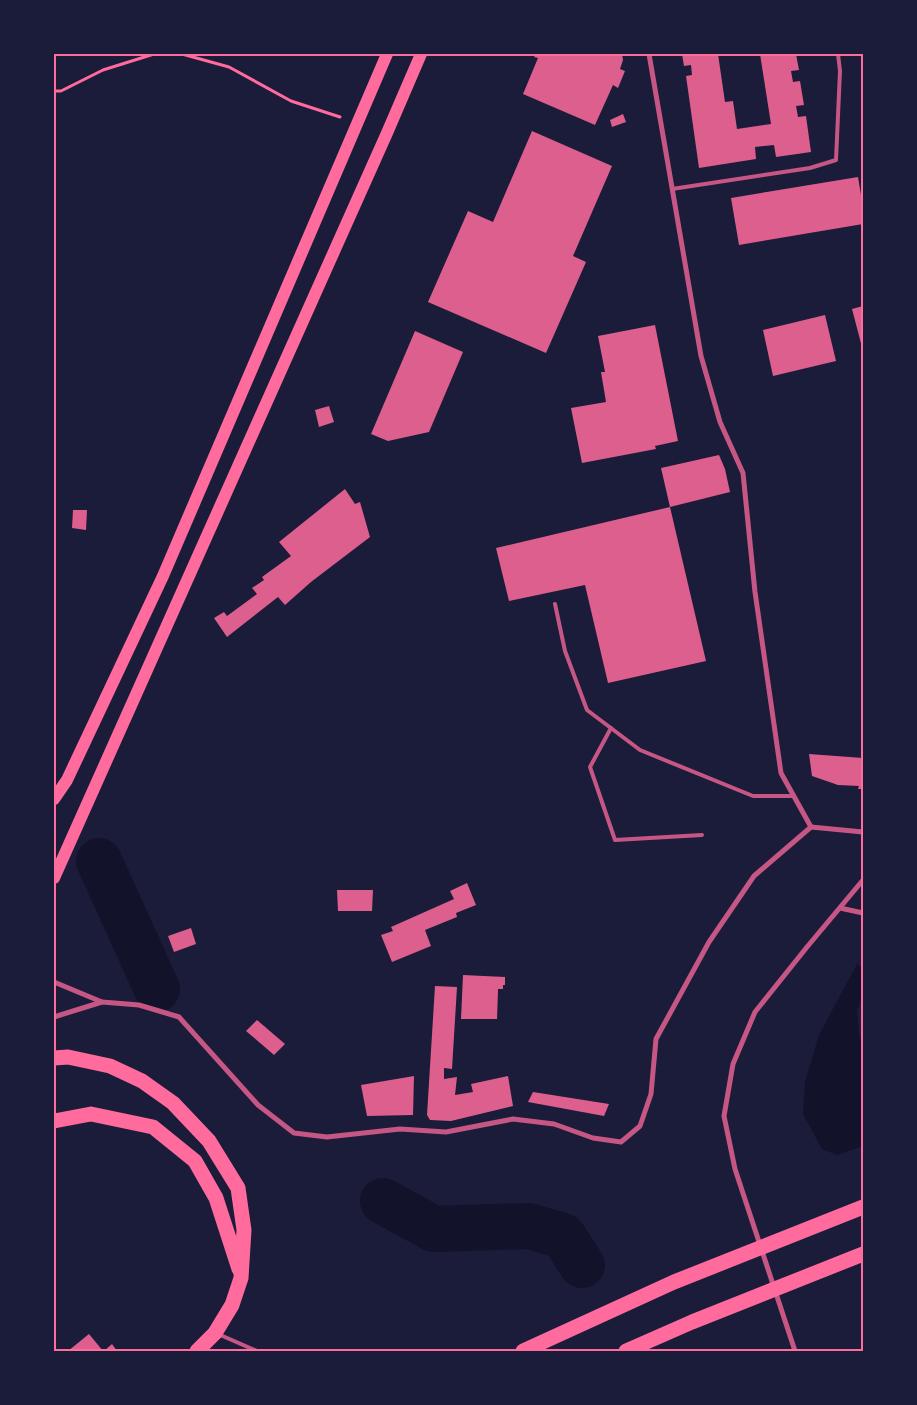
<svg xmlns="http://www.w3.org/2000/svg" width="917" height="1405" viewBox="0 0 917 1405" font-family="'Varela Round',sans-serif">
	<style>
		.water { fill: #12122b }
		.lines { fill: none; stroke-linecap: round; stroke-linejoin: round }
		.river { stroke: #12122b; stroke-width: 46 }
		.building { fill: #dd5f8e }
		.path { stroke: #ff6b9d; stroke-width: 3 }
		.service { stroke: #c65784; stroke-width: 4 }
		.minor { stroke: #c65784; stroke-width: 5 }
		.primary { stroke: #ff6b9d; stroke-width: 12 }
		.motorway { stroke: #ff6b9d; stroke-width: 15 }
		.neatline { fill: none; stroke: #ff6b9d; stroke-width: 2 }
	</style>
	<rect width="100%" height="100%" fill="#1b1b3a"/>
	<!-- water -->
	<path class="water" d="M857,964L863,968V993L857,1011L859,1034L863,1049V1146L837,1155L822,1149L803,1114L805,1082L819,1035Z"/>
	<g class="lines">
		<!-- river -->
		<g class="river">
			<path d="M99,861L157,989"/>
			<path d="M383,1201L434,1229L529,1226L563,1236L582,1265"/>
		</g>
	</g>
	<!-- building -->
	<g class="building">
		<path d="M536,54H622L623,60L620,69L625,71L618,88L613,85L595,125L523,94L538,58L534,57Z"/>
		<path d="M682,54H718L725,102L733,101L737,129L771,124L760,54H796L799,70L791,71L793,82L800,81L804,105L796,106L798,117L806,116L811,152L776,157L774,145L755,147L756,159L699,168L686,76L692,75L691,65L684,66Z"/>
		<path d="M623,114L626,122L612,127L610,120Z"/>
		<path d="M532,131L612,166L573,256L586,262L546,353L428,302L468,211L493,222Z"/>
		<path d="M858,177L863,207V224L739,245L731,198Z"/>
		<path d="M863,306V351L852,309Z"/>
		<path d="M825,315L836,361L773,376L763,330Z"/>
		<path d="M655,325L678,441L655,446L656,449L582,463L571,408L606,402L601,372H605L598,336Z"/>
		<path d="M415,331L463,352L429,432L388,441L371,434Z"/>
		<path d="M329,406L334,422L319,427L315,410Z"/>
		<path d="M719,455L725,469L730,492L670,507L661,468Z"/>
		<path d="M345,489L355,504L360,502L370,537L311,582L285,605L278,597L227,637L214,618L224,612L227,616L257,594L252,588L264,580L262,577L291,556L279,542Z"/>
		<path d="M670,507L706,661L608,683L585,585L509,601L496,548Z"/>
		<path d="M73,510H87L86,530L72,528Z"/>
		<path d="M809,754L863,758V789H858L859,786L838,785L812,776Z"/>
		<path d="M467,883L476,905L456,913L457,917L425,930L431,946L392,962L381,935L393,931L391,927L454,899L450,891Z"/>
		<path d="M337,890H373L372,911H338Z"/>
		<path d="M191,928L196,944L174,952L168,936Z"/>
		<path d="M463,975L505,977V985H503V989H498V991L497,1019H461Z"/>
		<path d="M435,986L457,987L452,1069L444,1068V1079L457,1077L455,1095L473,1092L471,1084L508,1076L513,1106L451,1121L430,1120L427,1115Z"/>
		<path d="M257,1020L285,1044L274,1055L246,1031Z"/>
		<path d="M414,1076L413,1115L367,1116L361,1085Z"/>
		<path d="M533,1092L609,1104L604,1116L528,1102Z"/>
		<path d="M89,1334L103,1351H68Z"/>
		<path d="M112,1344L117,1351H104Z"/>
	</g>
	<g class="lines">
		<!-- path -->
		<g class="path">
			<path d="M182,54L229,67L291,101L340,117"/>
			<path d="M54,91H61L103,70L154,54"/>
		</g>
		<!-- service -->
		<g class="service">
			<path d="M672,189L810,168L836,160L840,71L838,54"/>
			<path d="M555,604L565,651L587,710L640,750L753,796H794"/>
			<path d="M611,728L590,767L615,840L702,835"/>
			<path d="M218,1334L257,1351"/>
		</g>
		<!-- minor -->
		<g class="minor">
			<path d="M649,54L701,356L720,422L743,473L755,592L781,773L811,827"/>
			<path d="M840,908L863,913"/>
			<path d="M54,982L102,1002L139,1005L179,1017L258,1105L294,1133L327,1137L400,1129L446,1132L513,1119L554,1124L593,1138L621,1142L640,1126L651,1094L656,1039L709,942L754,876L811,827L863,832"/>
			<path d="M54,1017L102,1002"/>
			<path d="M795,1351L735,1169L724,1116L733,1064L755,1012L807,947L863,880"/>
		</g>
		<!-- primary -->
		<g class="primary">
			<path d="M54,799L67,780L163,576L387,54"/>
			<path d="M54,878L387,133L421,54"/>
		</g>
		<!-- motorway -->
		<g class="motorway">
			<path d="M54,1058L68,1057L110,1066L142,1081L173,1103L209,1141L238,1188L244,1230L241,1278L232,1305L215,1333L197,1351"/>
			<path d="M54,1121L91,1114L153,1127L195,1161L216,1198L239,1269"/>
			<path d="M523,1351L674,1282L863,1207"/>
			<path d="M626,1351L692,1322L863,1254"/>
		</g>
	</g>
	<!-- border -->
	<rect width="917" height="1405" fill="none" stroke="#1b1b3a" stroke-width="110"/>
	<rect x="55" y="55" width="807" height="1295" class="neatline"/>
</svg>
